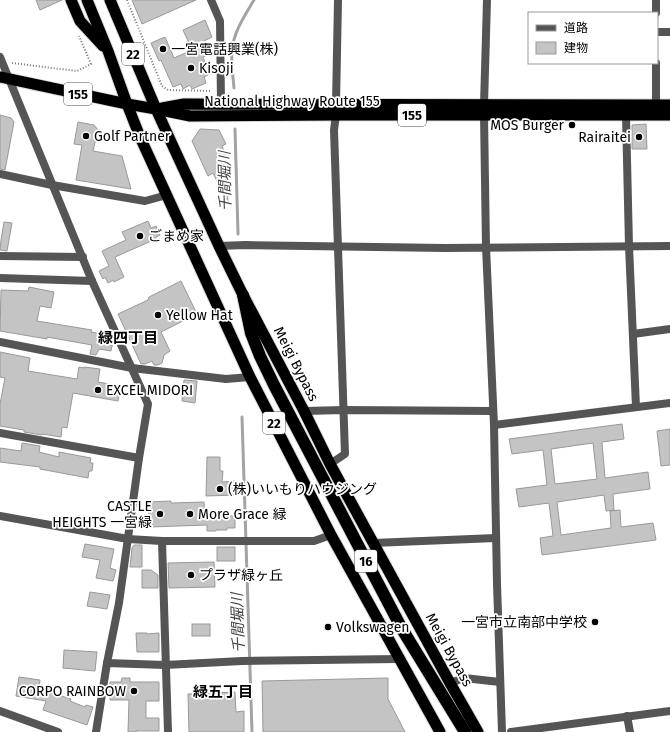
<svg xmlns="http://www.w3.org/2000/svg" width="670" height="732" viewBox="0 0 670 732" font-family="'Fira Sans','Noto Sans JP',sans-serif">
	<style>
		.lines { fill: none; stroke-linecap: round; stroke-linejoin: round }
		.stream { stroke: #a3a3a3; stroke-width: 3 }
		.building { fill: #c4c4c4; stroke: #999; fill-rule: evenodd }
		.trunk-casing { stroke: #dbdbdb; stroke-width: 13 }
		.motorway-casing { stroke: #dbdbdb; stroke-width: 14 }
		.path { stroke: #777; stroke-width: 2; stroke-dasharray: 1 2; stroke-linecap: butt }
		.minor { stroke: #555; stroke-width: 8 }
		.tertiary { stroke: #555; stroke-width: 8 }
		.trunk { stroke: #000; stroke-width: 11 }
		.motorway { stroke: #000; stroke-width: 12 }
		.poi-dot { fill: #000; stroke: #fff; stroke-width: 1.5 }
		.labels { text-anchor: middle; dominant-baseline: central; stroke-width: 3.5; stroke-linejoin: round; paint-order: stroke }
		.shield { fill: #fff; stroke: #4c4c4c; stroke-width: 1 }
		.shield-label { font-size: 13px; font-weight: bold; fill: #000 }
		.poi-label { font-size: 14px; fill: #000; stroke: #fff; text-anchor: start }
		.street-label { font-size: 14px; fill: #000; stroke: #fff }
		.water-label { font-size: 15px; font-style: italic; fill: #444; stroke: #fff }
		.neighbourhood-label { font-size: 15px; font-weight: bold; fill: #000; stroke: #fff }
	</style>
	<rect width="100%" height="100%" fill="#fff"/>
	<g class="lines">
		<!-- stream -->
		<g class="stream">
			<path d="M234,88C233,76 231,63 232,51C233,33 245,15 254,0"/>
			<path d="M235,129L238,234"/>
			<path d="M242,417L252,732"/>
		</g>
	</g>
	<!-- building -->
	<g class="building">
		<path d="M36,0H62L40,10Z"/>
		<path d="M132,0H196L142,24Z"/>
		<path d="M205,20L212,37L204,41L208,51H207L208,55L203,57L205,62H202L208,75L204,77L206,83L192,89L190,85L183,89L181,84L173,87L161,60L159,61L151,43L165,37L174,58L192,50L183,30Z"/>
		<path d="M0,115L11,118L14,122L5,170L0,169Z"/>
		<path d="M78,122L94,125L98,130L93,151L122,156L131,189L76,180L82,145L74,144Z"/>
		<path d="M646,124L647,149H632V125Z"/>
		<path d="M200,129L219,130L226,144L222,146L226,156L227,177L225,178L227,185L228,204L213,173L208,176L192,141Z"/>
		<path d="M148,221L151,228L156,226L160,235L156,237V239L115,257L124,277L114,282L113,280L108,283L105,277L103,279L99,271L109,266L102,251L126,240L122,232Z"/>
		<path d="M4,222L12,223L7,251L0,250L1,240Z"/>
		<path d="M181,281L197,314L161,332L170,351L164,355L162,363L158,365H154L152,361L145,364H141L118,314L148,300L149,297Z"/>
		<path d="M29,287L54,292L51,308L40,306L37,321L92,330L91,332L107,335V337L112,338L113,341L111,351L99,349L96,355L90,354L92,345L47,337V339L0,331L1,290L28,291Z"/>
		<path d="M0,352L30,358L28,371L77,379L79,367L84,368V367L100,369L98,382L121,386L118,401L73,393L67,428L62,427L61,437L42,434V435L24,432V430L0,426V404L5,378L0,377Z"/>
		<path d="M184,380L197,381L195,403L182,401Z"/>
		<path d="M622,424L624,439L602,442L605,478L648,472L650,489L613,494L614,510L606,511L604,495L557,502L561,535L611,528L610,511L620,510L621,527L653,523L656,540L542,555L540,538L553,536L549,503L519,507L516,489L547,485L543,450L512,454L509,439ZM593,443L597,479L555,484L551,449Z"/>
		<path d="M670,429V465L661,466L657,431Z"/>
		<path d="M22,443L40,446L39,452L59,457V452L91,458L90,463H93L92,471H89L88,478L40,469V467L0,462V448L21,451Z"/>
		<path d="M207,457H220V471H223L222,482L236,481V495L206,496Z"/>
		<path d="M171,501V503L204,502L205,516H235V528H227V530H216V531H207V525L150,527L148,502Z"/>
		<path d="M85,544L114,549L110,568L116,570L113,581L96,578L100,560L82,557Z"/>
		<path d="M134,545H142V567H130L132,548Z"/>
		<rect x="217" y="547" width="18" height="14"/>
		<path d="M214,562L215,587L169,588L168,563Z"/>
		<path d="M142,570H151L158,575V588H142Z"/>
		<path d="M90,592L110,595L107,609L87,606Z"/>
		<rect x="192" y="624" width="18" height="12"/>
		<path d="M136,633H147V634L159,633V652H137Z"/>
		<path d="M64,650L97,652L95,671L63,668Z"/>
		<path d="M19,677L40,680L39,689L71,699L70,701L85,707L86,705L93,707L87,725L43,710L46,701L16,696Z"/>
		<path d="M122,678H130V682H159V701H146V718H159V731H136V732H128L129,700H110V682H121Z"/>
		<path d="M388,678V699L405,732H263L262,681Z"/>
		<path d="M235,692L236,712L244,711V732H189L188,694Z"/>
	</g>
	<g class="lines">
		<defs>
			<g id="trunk">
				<path d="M71,0L80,21L103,46"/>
				<path d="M87,0L108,51L127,104L140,137L250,377L331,535L440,732"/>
				<path d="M110,0L156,109L172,144L219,246L243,295L304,411L330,464L450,683L478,732"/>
				<path d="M0,77L127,104L156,109L190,116L336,115H670"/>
				<path d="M162,108L184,104L670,105"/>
			</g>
			<path id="motorway" d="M243,295L251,333L260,356L274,385L402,629L465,732"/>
		</defs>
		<!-- trunk casing -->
		<use href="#trunk" class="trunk-casing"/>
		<!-- motorway casing -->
		<use href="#motorway" class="motorway-casing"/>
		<!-- path -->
		<g class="path">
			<path d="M127,0L162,86L168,90L212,91"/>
			<path d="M12,63L77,71L91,64L79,36"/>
		</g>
		<!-- minor -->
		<g class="minor">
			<path d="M211,0L220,21L221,103"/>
			<path d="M656,13V0"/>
			<path d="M657,32H670"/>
			<path d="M0,57L92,281L148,404L139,458L119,603L107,663L96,732"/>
			<path d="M656,63V105"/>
			<path d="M336,104L338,0"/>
			<path d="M484,105L487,0"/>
			<path d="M484,115L486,247L494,425L497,584L502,732"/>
			<path d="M626,116L629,246L636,407"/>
			<path d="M0,174L52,185L145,201L167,195"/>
			<path d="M219,246L245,245L445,248L670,246"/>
			<path d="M0,256L83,257"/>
			<path d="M0,278L92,281"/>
			<path d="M633,334L670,329"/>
			<path d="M0,342L132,368L226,379L250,377"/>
			<path d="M304,411L344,410L493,411"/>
			<path d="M494,425L670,403"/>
			<path d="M0,433L139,458"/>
			<path d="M330,464L345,454L334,130L336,115"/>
			<path d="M0,516L128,539L162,541H314L331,535"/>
			<path d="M162,541L168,732"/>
			<path d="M373,543L496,538"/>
			<path d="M107,663L165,665L242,661L399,659"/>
			<path d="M450,683L464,678L500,682"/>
			<path d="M627,716L630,732"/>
			<path d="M511,732L670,711"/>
		</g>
		<!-- tertiary -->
		<path class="tertiary" d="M0,711L58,732"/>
		<!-- trunk -->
		<use href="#trunk" class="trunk"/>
		<!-- motorway -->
		<use href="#motorway" class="motorway"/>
	</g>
	<!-- markers -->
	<g class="poi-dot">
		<circle cx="163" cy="49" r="4"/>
		<circle cx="191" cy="68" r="4"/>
		<circle cx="572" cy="125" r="4"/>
		<circle cx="86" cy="136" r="4"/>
		<circle cx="639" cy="137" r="4"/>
		<circle cx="140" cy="236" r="4"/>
		<circle cx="158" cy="315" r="4"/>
		<circle cx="98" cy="390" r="4"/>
		<circle cx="220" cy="489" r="4"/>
		<circle cx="160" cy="514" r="4"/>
		<circle cx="190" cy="514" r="4"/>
		<circle cx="191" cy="575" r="4"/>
		<circle cx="595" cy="622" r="4"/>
		<circle cx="328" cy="627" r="4"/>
		<circle cx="134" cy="691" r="4"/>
	</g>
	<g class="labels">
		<!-- shield labels -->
		<g class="shield">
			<rect x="122" y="43" width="22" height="22" rx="3"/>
			<rect x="64" y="83" width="28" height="22" rx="3"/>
			<rect x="398" y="104" width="28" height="22" rx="3"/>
			<rect x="263" y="412" width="22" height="22" rx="3"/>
			<rect x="355" y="550" width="22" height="22" rx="3"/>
		</g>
		<g class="shield-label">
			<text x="133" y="54">22</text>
			<text x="78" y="94">155</text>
			<text x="412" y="115">155</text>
			<text x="274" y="423">22</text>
			<text x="366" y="561">16</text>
		</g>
		<!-- poi labels -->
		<g class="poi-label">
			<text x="171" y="49">一宮電話興業(株)</text>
			<text x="199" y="68">Kisoji</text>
			<text x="564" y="125" text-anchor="end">MOS Burger</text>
			<text x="94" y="136">Golf Partner</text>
			<text x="631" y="137" text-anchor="end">Rairaitei</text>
			<text x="148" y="236">ごまめ家</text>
			<text x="166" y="315">Yellow Hat</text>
			<text x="106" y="390">EXCEL MIDORI</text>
			<text x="228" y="489">(株)いいもりハウジング</text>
			<text x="152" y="506" text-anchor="end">CASTLE<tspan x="152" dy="16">HEIGHTS 一宮緑</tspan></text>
			<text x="198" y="514">More Grace 緑</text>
			<text x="199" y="575">プラザ緑ヶ丘</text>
			<text x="587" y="622" text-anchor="end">一宮市立南部中学校</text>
			<text x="336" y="627">Volkswagen</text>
			<text x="126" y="691" text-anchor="end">CORPO RAINBOW</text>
		</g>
		<!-- street labels -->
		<g class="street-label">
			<text x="292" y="101">National Highway Route 155</text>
			<text transform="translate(296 364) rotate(63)">Meigi Bypass</text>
			<text transform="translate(449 650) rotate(61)">Meigi Bypass</text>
		</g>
		<!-- water labels -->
		<g class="water-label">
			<text transform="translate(225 181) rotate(-91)">千間堀川</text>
			<text transform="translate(238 623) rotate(-92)">千間堀川</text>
		</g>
		<!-- neighbourhood labels -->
		<g class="neighbourhood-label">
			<text x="128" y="338">緑四丁目</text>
			<text x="223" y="692">緑五丁目</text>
		</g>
	</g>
	<!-- legend -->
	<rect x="528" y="12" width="130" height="52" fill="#ffffff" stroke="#999999"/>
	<rect x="536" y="25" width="20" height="6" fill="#555555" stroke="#999999"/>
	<text x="564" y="32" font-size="12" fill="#000000">道路</text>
	<rect x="536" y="42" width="20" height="12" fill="#c4c4c4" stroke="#999999"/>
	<text x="564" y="52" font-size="12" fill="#000000">建物</text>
</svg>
